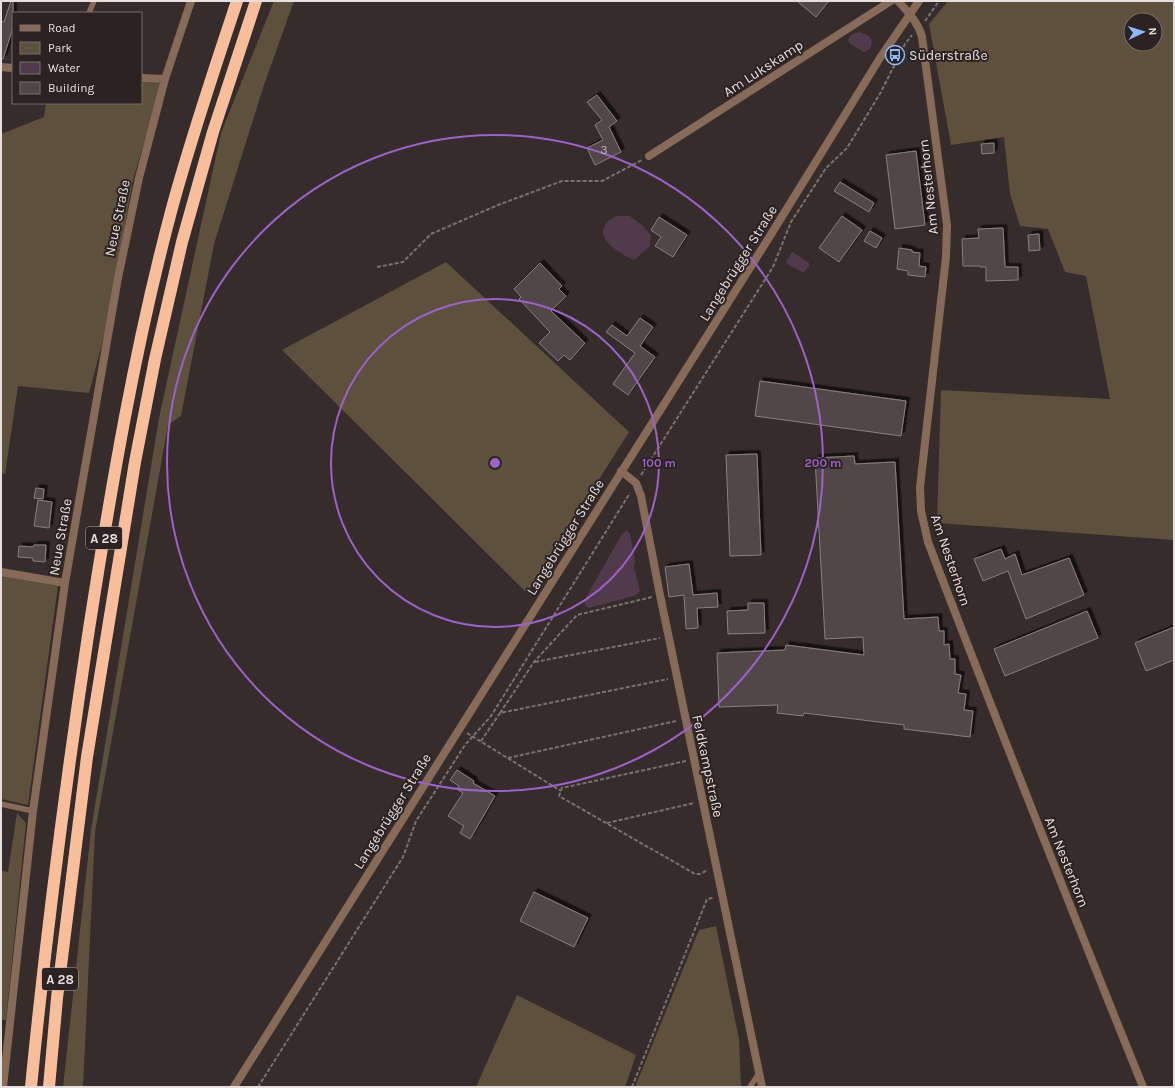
<svg xmlns="http://www.w3.org/2000/svg" width="1175" height="1088" font-family="Karla,sans-serif">
<defs>
<filter id="shadow"><feDropShadow dx="3.5" dy="-3.5" stdDeviation="0" flood-color="#0009"/></filter>
</defs>
<rect width="100%" height="100%" fill="#362c2b"/>
<path fill="#5d513e" fill-rule="evenodd" d="M274 1H294L264 85 214 244 181 416 168 425 95 832 83 1087H63L91 830 159 418 221 133Z
M948 1H1174V540L937 523 941 390 1110 399 1086 276 1065 272 1048 229 1020 226 1010 194 1004 137 951 145 929 24ZM1131 20H1155V44H1131Z
M141 82 162 83 133 180 105 333 89 393 18 386 5 474 1 473V134L44 117 46 103H141Z
M446 262 629 432 527 593 282 350Z
M1 576 58 586 28 805 1 799Z
M17 813 26 823 6 1020H1V870L8 872Z
M716 926 739 1039 741 1087H635L699 930Z
M517 995 636 1055 625 1087H476Z"/>
<path fill="#513a4c" d="M860 32 869 36 872 42 870 49 864 52 850 44 848 40C851 34 854 33 860 32Z
M616 216H630L643 226 651 235 650 246 634 260C615 252 586 232 616 216Z
M792 252 796 254 809 263V266L805 271 802 272 787 264 786 262Z
M627 530 630 534 635 560 634 567 640 591 637 595 589 608 585 606V599L622 534Z"/>
<path fill="#514649" stroke="#8a7e81" filter="url(#shadow)" d="M11 1H13V27L3 59H1V21L4 22Z
M797 1H829L816 17Z
M597 95 617 121 609 127 621 152 595 165 587 148 603 140 595 125 602 120 587 102Z
M994 143V153L982 154 981 144Z
M916 151 925 225 895 229 886 155Z
M840 182 874 203 869 212 834 191Z
M842 216 862 230 839 262 819 248Z
M659 217 687 235 673 257 655 246 661 237 651 230Z
M1003 228 1005 267H1018V280L986 281V267H980V266H963L962 239 979 238 978 229Z
M870 231 882 238 876 248 864 241Z
M1039 234 1040 250 1029 251 1028 235Z
M899 248 912 250V252L920 253 919 266 926 267 925 277 908 275V271L897 269Z
M540 263 562 286 559 289 566 296 551 311 585 343 570 360 564 355 558 361 539 343 550 332 519 299 521 297 514 289Z
M640 318 653 327 640 346 655 357 628 395 613 384 635 353 606 332 612 325 627 336Z
M760 381 906 401 901 436 755 416Z
M757 454 761 555 730 556 726 455Z
M854 456 855 464 895 462 904 619 938 617 939 631H944V645L949 644 950 659H955V674L961 675 958 693 966 694 964 710 973 711 970 737 904 729V725L804 713 803 716 777 713 778 705 719 707 717 653 785 650 786 645 864 655 863 637 825 639 815 458Z
M36 488 44 489 43 499 34 498Z
M38 500 52 502 49 528 34 526Z
M34 545H46L45 562 33 561V558L18 557 19 546 33 547Z
M1001 549 1005 559 1015 554 1022 575 1069 558 1084 595 1026 619 1008 571 983 581 974 559Z
M689 564 693 595 717 593 718 607 697 608 698 628 686 629 684 595 669 597 665 567Z
M748 603H764L765 633 728 634 727 611 748 610Z
M1087 611 1098 638 1005 676 994 649Z
M1174 627V660L1146 671 1135 643Z
M457 770 474 781 473 783 495 796 470 839 460 833 464 826 448 816 463 793 457 789 459 786 450 780Z
M534 892 588 918 574 947 520 921Z"/>
<g fill="none" stroke-linecap="round" stroke-linejoin="round">
<path stroke="#7a7271" stroke-width="2" stroke-dasharray="4 2" stroke-linecap="butt" d="M925 21 939 1
M377 267 403 262 431 234 498 205 562 181H602L642 160
M641 475 773 267 791 222 826 168 847 148 881 92 905 44 912 35
M535 662 660 638
M500 713 534 662 577 615 652 597
M467 733 561 791
M481 741 500 713 668 679
M508 758 676 721
M686 761 562 788 559 796 695 874H700L708 870
M607 823 694 803
M258 1087 403 857 416 821 465 745 491 716 630 493
M632 1087 707 899 713 898"/>
<path stroke="#876a58" stroke-width="5.5" d="M89 13 94 1
M1 804 33 811
M750 1087 759 1073"/>
<path stroke="#876a58" stroke-width="8" d="M898 1C908 12 918 22 922 37L947 225 946 257 920 487 921 511 928 542C998 725 1070 906 1143 1087
M1 67 13 68
M141 78 165 79
M649 156 891 1
M621 471 636 483 641 496 660 595 762 1087
M1 572 65 583
M3 1087 33 811 65 583 80 496 118 278 139 178 165 79 191 1"/>
<path stroke="#876a58" stroke-width="8" d="M234 1087 770 236 880 58 919 1"/>
<path stroke="#f8be9b" stroke-width="12" d="M31 1087C46 934 66 781 89 629 111 488 135 346 172 208 191 138 214 70 237 1
M49 1087 57 998 87 757 135 462 155 359 182 242 213 132 256 1"/>
</g>
<g fill="none" stroke="#9b62c8" stroke-width="2">
<circle cx="495" cy="463" r="164"/>
<circle cx="495" cy="463" r="328"/>
</g>
<defs>
<g id="bus-ring" transform="scale(1)"><circle r="9.5" fill="#2c2221" stroke="#8cb9fc" stroke-width="1.5"/><path d="M-5-6H5V4H4V6H2V4H-2V6H-4V4H-5ZM-3.5-4V0h7V-4ZM-3.5 1.2v1.5H-2V1.2ZM2 1.2v1.5H3.5V1.2Z" fill="#8cb9fc"/></g>
</defs>
<g fill-rule="evenodd">
<use href="#bus-ring" x="895" y="55"/>
</g>
<g text-anchor="middle" stroke-width="4" stroke-linejoin="round" paint-order="stroke">
<g font-size="12" fill="#c0b9b9">
<text x="604" y="154">3</text>
</g>
<g fill="#2c2221" stroke="#aea6a5" stroke-width="1">
<rect x="86" y="527" width="36" height="22" rx="3"/>
<rect x="42" y="968" width="36" height="22" rx="3"/>
</g>
<g font-size="13" font-weight="bold" fill="#e5dfde">
<text x="104" y="543">A 28</text>
<text x="60" y="984">A 28</text>
</g>
<g font-size="14" fill="#e5dfde" stroke="#2c2221" text-anchor="start">
<text x="909" y="60">Süderstraße</text>
</g>
<g font-size="14" fill="#e5dfde" stroke="#2c2221">
<text transform="translate(763 68) rotate(-33)" y="5">Am Lukskamp</text>
<text transform="translate(928 187) rotate(-96)" y="5">Am Nesterhorn</text>
<text transform="translate(117 218) rotate(-78)" y="5">Neue Straße</text>
<text transform="translate(738 263) rotate(-58)" y="5">Langebrügger Straße</text>
<text transform="translate(60 537) rotate(-80)" y="5">Neue Straße</text>
<text transform="translate(565 537) rotate(-58)" y="5">Langebrügger Straße</text>
<text transform="translate(951 560) rotate(71)" y="5">Am Nesterhorn</text>
<text transform="translate(708 766) rotate(78)" y="5">Feldkampstraße</text>
<text transform="translate(392 811) rotate(-58)" y="5">Langebrügger Straße</text>
<text transform="translate(1067 862) rotate(68)" y="5">Am Nesterhorn</text>
</g>
</g>
<circle cx="495" cy="463" r="6" fill="#9b62c8" stroke="#2c2221" stroke-width="2"/>
<g font-size="12" text-anchor="middle" font-weight="bold" fill="#9b62c8" stroke="#2c2221" stroke-width="4" stroke-linejoin="round" paint-order="stroke">
<text x="659" y="467">100 m</text>
<text x="823" y="467">200 m</text>
</g>
<rect width="1175" height="1088" fill="none" stroke="#e5dfde" stroke-width="4"/>
<rect x="12" y="12" width="130" height="92" fill="#2c2221" stroke="#766e6d"/>
<rect x="20" y="25" width="20" height="6" fill="#876a58" stroke="#766e6d"/>
<text x="48" y="32" font-size="12" fill="#e5dfde">Road</text>
<rect x="20" y="42" width="20" height="12" fill="#5d513e" stroke="#766e6d"/>
<text x="48" y="52" font-size="12" fill="#e5dfde">Park</text>
<rect x="20" y="62" width="20" height="12" fill="#513a4c" stroke="#766e6d"/>
<text x="48" y="72" font-size="12" fill="#e5dfde">Water</text>
<rect x="20" y="82" width="20" height="12" fill="#514649" stroke="#766e6d"/>
<text x="48" y="92" font-size="12" fill="#e5dfde">Building</text>
<g transform="translate(1143 32) rotate(86)"><circle r="19" fill="#2c2221" stroke="#766e6d"/>
<path d="M0-3L7 15L0 10L-7 15Z" fill="#8cb9fc"/>
<text y="-6" font-size="11" font-weight="bold" text-anchor="middle" fill="#e5dfde">N</text>
</g>
</svg>
